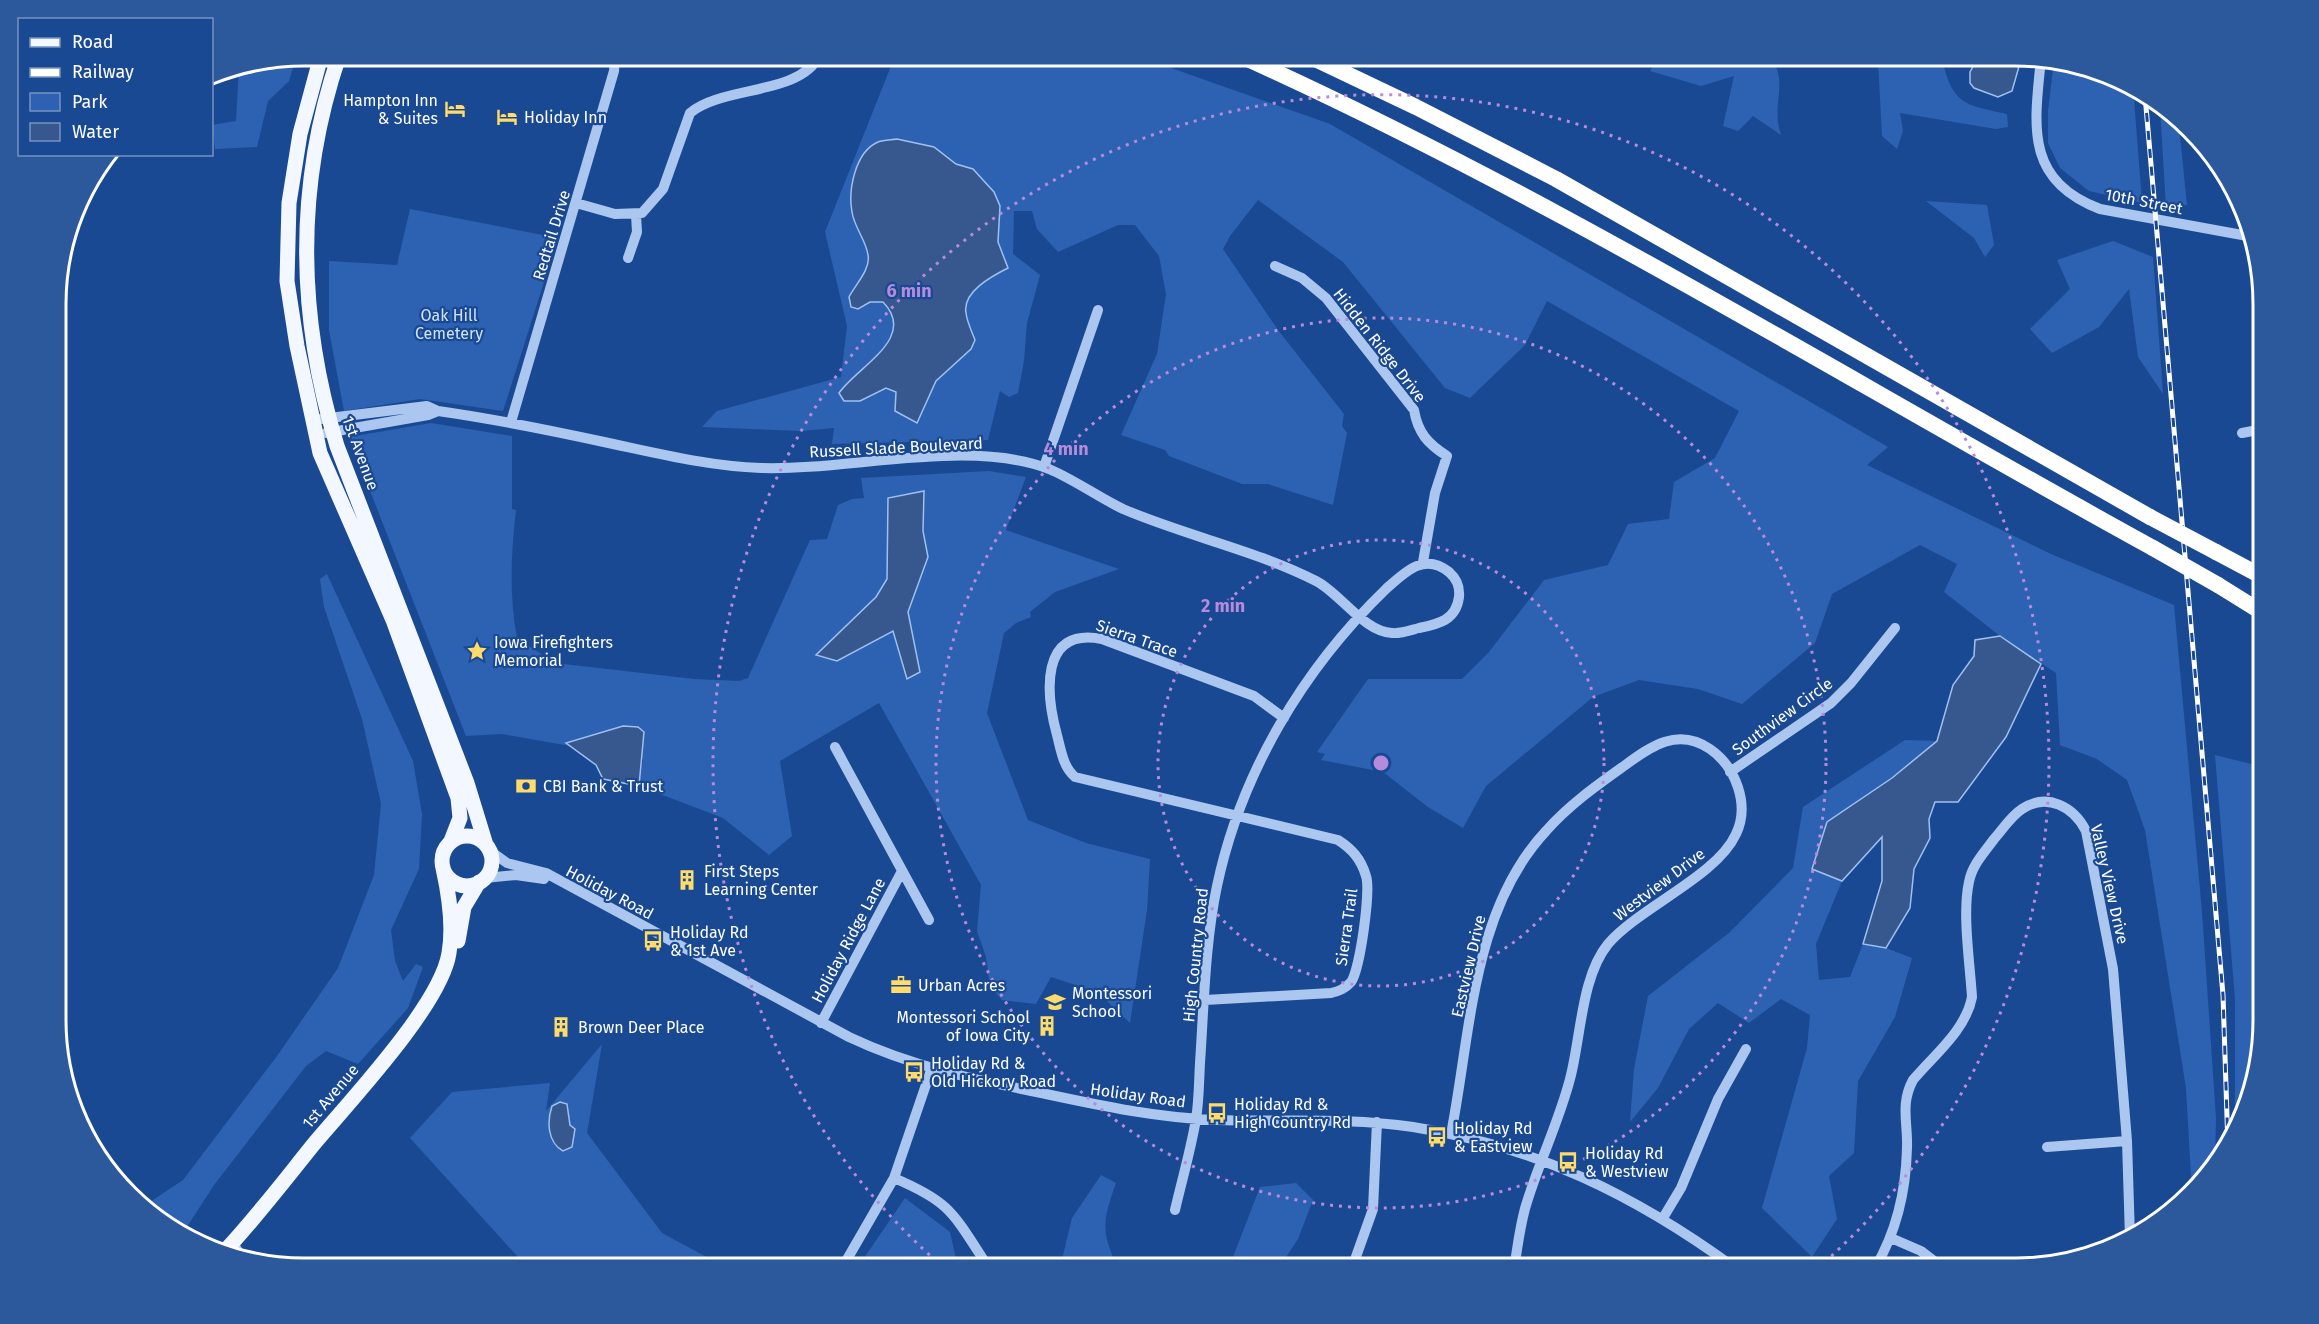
<svg xmlns="http://www.w3.org/2000/svg" width="2319" height="1324" font-family="'Fira Sans',sans-serif">
<rect width="100%" height="100%" fill="#1a4993"/>
<path fill="#2d62b2" d="M895 56H1137L1330 124 1888 447 1867 465 2051 554 2174 605 2202 912 2216 1118 2215 1164 2192 1194 2186 1088 2145 830 2127 780 2097 759 2060 745 2056 673 2000 636 1944 592 1957 564 1920 545 1832 594 1815 643 1742 704 1698 689 1639 680 1593 697 1486 786 1463 828 1428 807 1383 772 1321 760 1325 754 1317 752 1368 679H1462L1489 652 1544 580 1608 565 1628 524 1669 519 1674 482 1715 458 1739 411 1547 301 1525 345 1470 398 1445 388 1343 262 1258 200 1230 236 1223 249 1278 330 1344 414 1342 426 1347 433 1333 505 1268 484H1242L1169 456 1165 450 1121 435 1157 354 1166 294 1159 256 1135 225H1118L1058 252 1037 229 1032 211H1014L1013 254 1040 275 1027 323 1024 361 1018 393 1009 397 1000 391 988 440 832 444 834 428 802 431 702 427 717 411 841 377 847 326 825 232Z
M1659 56H1673L1696 67 1713 56H1770C1790 84 1770 104 1781 135L1753 116 1738 131 1723 126 1734 76 1701 86 1650 71Z
M1901 56H1941C1953 104 1961 104 2007 114L2008 127 1996 129 1900 113 1903 131 1897 149 1882 136 1878 60Z
M296 57 289 81 268 101 257 147 215 149 212 125 236 121 239 68Z
M2054 61 2079 64 2133 86 2142 203 2089 191 2060 168 2048 143V111Z
M2160 108 2179 127 2187 205 2166 207Z
M1926 201 1987 205 1994 245 1985 257 1974 238Z
M410 209 558 238 503 411 420 399 344 411 329 330V261L397 265Z
M2113 241 2153 257 2163 394 2138 357 2129 289 2099 327 2052 353 2030 329 2070 289 2057 260Z
M431 423 512 436V509L516 510C511 552 509 596 517 638L555 663 694 679 739 681 748 678 810 540 827 539 838 505 852 499 864 498 861 478 989 471 1026 477 1006 530 1119 569 1055 592 1030 612 1031 617 1016 623 1004 633 987 713 1028 820 1086 843 1150 859 1147 910 1130 1023 1097 992 1051 977 1036 1004 1002 1000 990 987 986 957 977 931 981 885 879 703 780 761 792 836 769 855 723 818 639 786 643 759 502 734 466 736 349 437Z
M327 574 413 761 422 814 419 869 391 930 395 961 403 981 416 964 423 967 408 1008 358 1064 326 1051 306 1066 214 1185 181 1236 147 1204 183 1180 277 1056 338 968 374 875 381 804 362 719 324 607 320 579Z
M1905 740 1937 741 1892 778 1812 869 1842 881 1816 944 1819 980 1850 977 1863 944 1886 948 1912 958 1895 1017 1858 1081 1854 1153 1829 1176 1837 1219 1812 1257 1762 1208 1807 1048 1810 1015 1781 999 1749 1023 1718 1003 1689 1029 1658 1088 1630 1122 1634 1069 1648 996 1730 932 1793 868 1803 807Z
M2215 755 2263 767V1036L2235 1129V999Z
M602 1044 587 1133 662 1233 727 1268H528L410 1138 452 1092 550 1083 546 1111Z
M1101 1175 1116 1183C1103 1220 1100 1231 1118 1268H1060L1072 1218Z
M1296 1183 1313 1200 1298 1239 1279 1268H1209L1233 1257 1260 1187Z
M905 1198 950 1232 958 1268H863L864 1258Z"/>
<path fill="#36588e" stroke="#9ec1f2" stroke-width="1.5" d="M1979 56H2022L2012 91 1998 97 1974 88 1970 83V72Z
M897 139 934 147 956 164 973 169 983 180 994 192 1000 206 998 242 1008 268C992 276 962 292 966 313 967 322 972 332 975 340L971 349 936 381 917 423 895 411 896 392 886 388 860 401H844L839 393C858 366 918 338 883 302H870L858 309 851 307 849 297C855 285 871 269 868 255 866 240 854 227 852 212 848 190 855 152 878 142 884 140 891 140 897 139Z
M924 491 923 531 928 557 908 612 920 672 907 679 893 631 837 661 816 655 876 597 887 579 888 498Z
M2000 636 2041 664 2006 737 1958 802H1935L1929 819 1930 838 1914 869 1910 908 1886 948 1863 944 1882 881V837L1842 881 1812 869 1827 822 1892 778 1937 741 1953 685 1974 656 1975 640Z
M623 726 638 727 644 732 639 786 603 779 596 765 566 743Z
M560 1102 567 1104 570 1125 575 1129 572 1147 563 1151C547 1142 547 1121 552 1106Z"/>
<g fill="none" stroke-linecap="round" stroke-linejoin="round">
<path stroke="#abc7f0" stroke-width="10" d="M2041 59C2034 127 2025 180 2100 209L2253 237
M576 203 615 214 642 213 663 189 690 113C721 86 800 95 819 56
M628 258 637 232 636 215
M1275 266 1302 278 1326 298 1414 410C1418 433 1428 444 1447 456L1435 493 1423 562
M313 420 427 406 438 411C494 419 549 430 604 442 656 453 707 466 761 468 847 471 970 438 1049 469 1075 480 1098 497 1123 509 1186 536 1255 550 1316 581 1340 593 1364 632 1392 633 1401 634 1411 630 1419 628 1439 624 1456 620 1459 597 1460 586 1457 579 1449 572 1424 552 1405 572 1386 589 1303 669 1241 773 1217 886 1205 943 1204 1004 1200 1063 1199 1081 1199 1101 1196 1119 1191 1149 1182 1180 1175 1210
M511 422 614 71 615 56
M326 433 428 415 438 411
M2242 433 2263 429
M1044 467 1098 310
M835 747 929 920
M1730 772 1831 703 1851 683 1895 628
M489 850 507 863 546 873 849 1037C912 1067 977 1080 1046 1094 1102 1106 1159 1118 1217 1120 1282 1122 1347 1117 1413 1127 1535 1146 1635 1195 1735 1268
M485 878 516 875 544 879
M1205 1000 1331 993C1339 991 1345 989 1351 982 1360 970 1371 890 1366 876 1361 859 1352 849 1338 840L1075 777C1063 767 1061 750 1057 735 1046 695 1039 626 1102 639L1254 696 1284 718
M821 1023 902 871
M1451 1134C1471 1032 1472 910 1546 831 1569 805 1596 786 1624 766 1651 746 1678 727 1710 749 1736 767 1750 805 1736 834 1717 876 1640 907 1608 944 1581 977 1581 1038 1570 1079 1559 1121 1540 1160 1527 1202 1520 1223 1518 1246 1514 1268
M2047 1147 2127 1141
M894 1178C948 1201 952 1211 983 1259
M1663 1218 1681 1188 1718 1099 1746 1049
M1891 1238 1921 1251 1943 1268
M233 1243 244 1261
M842 1268 894 1178 931 1070
M1352 1268 1373 1209 1377 1122
M1875 1268C1897 1231 1906 1190 1907 1148 1908 1123 1900 1104 1913 1080 1934 1055 1966 1030 1972 997 1970 964 1962 913 1969 882 1972 865 1984 853 1994 839 2003 829 2011 816 2022 809 2047 792 2074 807 2086 831L2113 969 2127 1141 2130 1238"/>
<path stroke="#f3f7ff" stroke-width="15" d="M321 56 300 134 289 203 287 281 297 346 320 453 393 620 458 798 460 818 451 841
M339 56C295 186 297 315 337 446L467 783 486 845
M442 861a25 25 0 1 1 50 0a25 25 0 1 1-50 0Z
M458 941 464 907 479 882
M223 1253C255 1219 284 1181 313 1145 349 1102 441 1005 449 953 454 925 449 895 443 868"/>
<path stroke="#fff" stroke-width="16" d="M1241 56C1556 198 1850 382 2153 548
M1309 56 1416 107 1556 179 2150 517
M2216 552 2263 577
M2218 585 2263 613"/>
<g stroke="#fff" stroke-width="5">
<path id="rail" d="M2145 95 2223 995 2228 1147"/>
</g>
<use href="#rail" stroke="#1a4993" stroke-width="3" stroke-dasharray="9" stroke-linecap="butt"/>
<path stroke="#fff" stroke-width="16" d="M2150 517 2216 552
M2153 548 2218 585"/>
</g>
<g fill="none" stroke="#b68bdc" stroke-width="3" stroke-dasharray="3 6">
<circle cx="1381" cy="763" r="223"/>
<circle cx="1381" cy="763" r="445"/>
<path d="M943 1267A668 668 0 1 1 1819 1267"/>
</g>
<defs>
<g id="hotel-bare" transform="scale(1.62)"><path d="M-6-4.5h1.5V1H6V5H4.5V3h-9V5H-6ZM-4 0a1.8 1.8 0 1 1 3.6 0ZM.5 0V-2.5h3Q6-2.5 6 0Z" fill="#ffdb69" stroke="#1a4993" stroke-width="2.5" paint-order="stroke"/></g>
<g id="sight-bare" transform="scale(1.62)"><path d="M0-6L1.8-2.2L6-1.7L2.9 1.2L3.7 5.4L0 3.3L-3.7 5.4L-2.9 1.2L-6-1.7L-1.8-2.2Z" fill="#ffdb69" stroke="#1a4993" stroke-width="2.5" paint-order="stroke"/></g>
<g id="bank-bare" transform="scale(1.62)"><path d="M-6-4H6V4H-6ZM0-2.3a2.3 2.3 0 1 0 0 4.6a2.3 2.3 0 1 0 0-4.6Z" fill="#ffdb69" stroke="#1a4993" stroke-width="2.5" paint-order="stroke"/></g>
<g id="building-bare" transform="scale(1.62)"><path d="M-4-6H4V6H1V3H-1V6H-4ZM-2.5-4.3h1.7v1.8h-1.7ZM.8-4.3h1.7v1.8H.8ZM-2.5-1h1.7V.8h-1.7ZM.8-1h1.7V.8H.8Z" fill="#ffdb69" stroke="#1a4993" stroke-width="2.5" paint-order="stroke"/></g>
<g id="bus-bare" transform="scale(1.62)"><path d="M-5-6H5V4H4V6H2V4H-2V6H-4V4H-5ZM-3.5-4V0h7V-4ZM-3.5 1.2v1.5H-2V1.2ZM2 1.2v1.5H3.5V1.2Z" fill="#ffdb69" stroke="#1a4993" stroke-width="2.5" paint-order="stroke"/></g>
<g id="office-bare" transform="scale(1.62)"><path d="M-6-3h4V-5.5h4V-3h4V5H-6ZM-1-4.5V-3h2v-1.5ZM-6 0V1H6V0Z" fill="#ffdb69" stroke="#1a4993" stroke-width="2.5" paint-order="stroke"/></g>
<g id="school-bare" transform="scale(1.62)"><path d="M0-5L7-2L0 1L-7-2ZM-4 1L0 2.5L4 1V4Q0 6-4 4Z" fill="#ffdb69" stroke="#1a4993" stroke-width="2.5" paint-order="stroke"/></g>
</defs>
<g fill-rule="evenodd">
<use href="#hotel-bare" x="455" y="109"/>
<use href="#hotel-bare" x="507" y="117"/>
<use href="#sight-bare" x="477" y="651"/>
<use href="#bank-bare" x="526" y="786"/>
<use href="#building-bare" x="687" y="880"/>
<use href="#bus-bare" x="653" y="941"/>
<use href="#office-bare" x="901" y="985"/>
<use href="#school-bare" x="1055" y="1002"/>
<use href="#building-bare" x="1047" y="1026"/>
<use href="#building-bare" x="561" y="1027"/>
<use href="#bus-bare" x="914" y="1072"/>
<use href="#bus-bare" x="1217" y="1113"/>
<use href="#bus-bare" x="1437" y="1137"/>
<use href="#bus-bare" x="1568" y="1162"/>
</g>
<g text-anchor="middle" stroke-width="4.5" stroke-linejoin="round" paint-order="stroke">
<g font-size="16" fill="#fff" stroke="#1a4993" text-anchor="start">
<text x="438" y="106" text-anchor="end">Hampton Inn<tspan x="438" dy="18">&amp; Suites</tspan></text>
<text x="524" y="123">Holiday Inn</text>
<text x="494" y="648">Iowa Firefighters<tspan x="494" dy="18">Memorial</tspan></text>
<text x="543" y="792">CBI Bank &amp; Trust</text>
<text x="704" y="877">First Steps<tspan x="704" dy="18">Learning Center</tspan></text>
<text x="670" y="938">Holiday Rd<tspan x="670" dy="18">&amp; 1st Ave</tspan></text>
<text x="918" y="991">Urban Acres</text>
<text x="1072" y="999">Montessori<tspan x="1072" dy="18">School</tspan></text>
<text x="1030" y="1023" text-anchor="end">Montessori School<tspan x="1030" dy="18">of Iowa City</tspan></text>
<text x="578" y="1033">Brown Deer Place</text>
<text x="931" y="1069">Holiday Rd &amp;<tspan x="931" dy="18">Old Hickory Road</tspan></text>
<text x="1234" y="1110">Holiday Rd &amp;<tspan x="1234" dy="18">High Country Rd</tspan></text>
<text x="1454" y="1134">Holiday Rd<tspan x="1454" dy="18">&amp; Eastview</tspan></text>
<text x="1585" y="1159">Holiday Rd<tspan x="1585" dy="18">&amp; Westview</tspan></text>
</g>
<g font-size="16" fill="#fff" stroke="#1a4993">
<text transform="translate(2144 201) rotate(11)" y="6">10th Street</text>
<text transform="translate(551 235) rotate(-73)" y="6">Redtail Drive</text>
<text transform="translate(1380 345) rotate(52)" y="6">Hidden Ridge Drive</text>
<text transform="translate(896 447) rotate(-3)" y="6">Russell Slade Boulevard</text>
<text transform="translate(361 453) rotate(70)" y="6">1st Avenue</text>
<text transform="translate(1137 638) rotate(19)" y="6">Sierra Trace</text>
<text transform="translate(1782 716) rotate(-36)" y="6">Southview Circle</text>
<text transform="translate(1659 884) rotate(-37)" y="6">Westview Drive</text>
<text transform="translate(2110 884) rotate(77)" y="6">Valley View Drive</text>
<text transform="translate(610 892) rotate(28)" y="6">Holiday Road</text>
<text transform="translate(1346 927) rotate(-82)" y="6">Sierra Trail</text>
<text transform="translate(848 940) rotate(-62)" y="6">Holiday Ridge Lane</text>
<text transform="translate(1195 955) rotate(-84)" y="6">High Country Road</text>
<text transform="translate(1468 966) rotate(-77)" y="6">Eastview Drive</text>
<text transform="translate(1138 1095) rotate(8)" y="6">Holiday Road</text>
<text transform="translate(330 1096) rotate(-50)" y="6">1st Avenue</text>
</g>
<g font-size="16" fill="#d1e2fb" stroke="#1a4993">
<text x="449" y="321">Oak Hill<tspan x="449" dy="18">Cemetery</tspan></text>
</g>
</g>
<path d="M0 0H2319V1324H0ZM304 66H2015A238 238 0 0 1 2253 304V1020A238 238 0 0 1 2015 1258H304A238 238 0 0 1 66 1020V304A238 238 0 0 1 304 66Z" fill="#2c589c" fill-rule="evenodd"/>
<path fill="none" stroke="#fff" stroke-width="3" d="M304 66H2015A238 238 0 0 1 2253 304V1020A238 238 0 0 1 2015 1258H304A238 238 0 0 1 66 1020V304A238 238 0 0 1 304 66Z"/>
<circle cx="1381" cy="763" r="9" fill="#b68bdc" stroke="#1a4993" stroke-width="3"/>
<g font-size="18" text-anchor="middle" font-weight="bold" fill="#b68bdc" stroke="#1a4993" stroke-width="4.5" stroke-linejoin="round" paint-order="stroke">
<text x="909" y="297">6 min</text>
<text x="1066" y="455">4 min</text>
<text x="1223" y="612">2 min</text>
</g>
<rect x="18" y="18" width="195" height="138" fill="#1a4993" stroke="#7692be" stroke-width="1.5"/>
<rect x="30" y="38" width="30" height="9" fill="#f3f7ff" stroke="#7692be" stroke-width="1.5"/>
<text x="72" y="48" font-size="18" fill="#ffffff">Road</text>
<rect x="30" y="68" width="30" height="9" fill="#ffffff" stroke="#7692be" stroke-width="1.5"/>
<text x="72" y="78" font-size="18" fill="#ffffff">Railway</text>
<rect x="30" y="93" width="30" height="18" fill="#2d62b2" stroke="#7692be" stroke-width="1.5"/>
<text x="72" y="108" font-size="18" fill="#ffffff">Park</text>
<rect x="30" y="123" width="30" height="18" fill="#36588e" stroke="#7692be" stroke-width="1.5"/>
<text x="72" y="138" font-size="18" fill="#ffffff">Water</text>
</svg>
